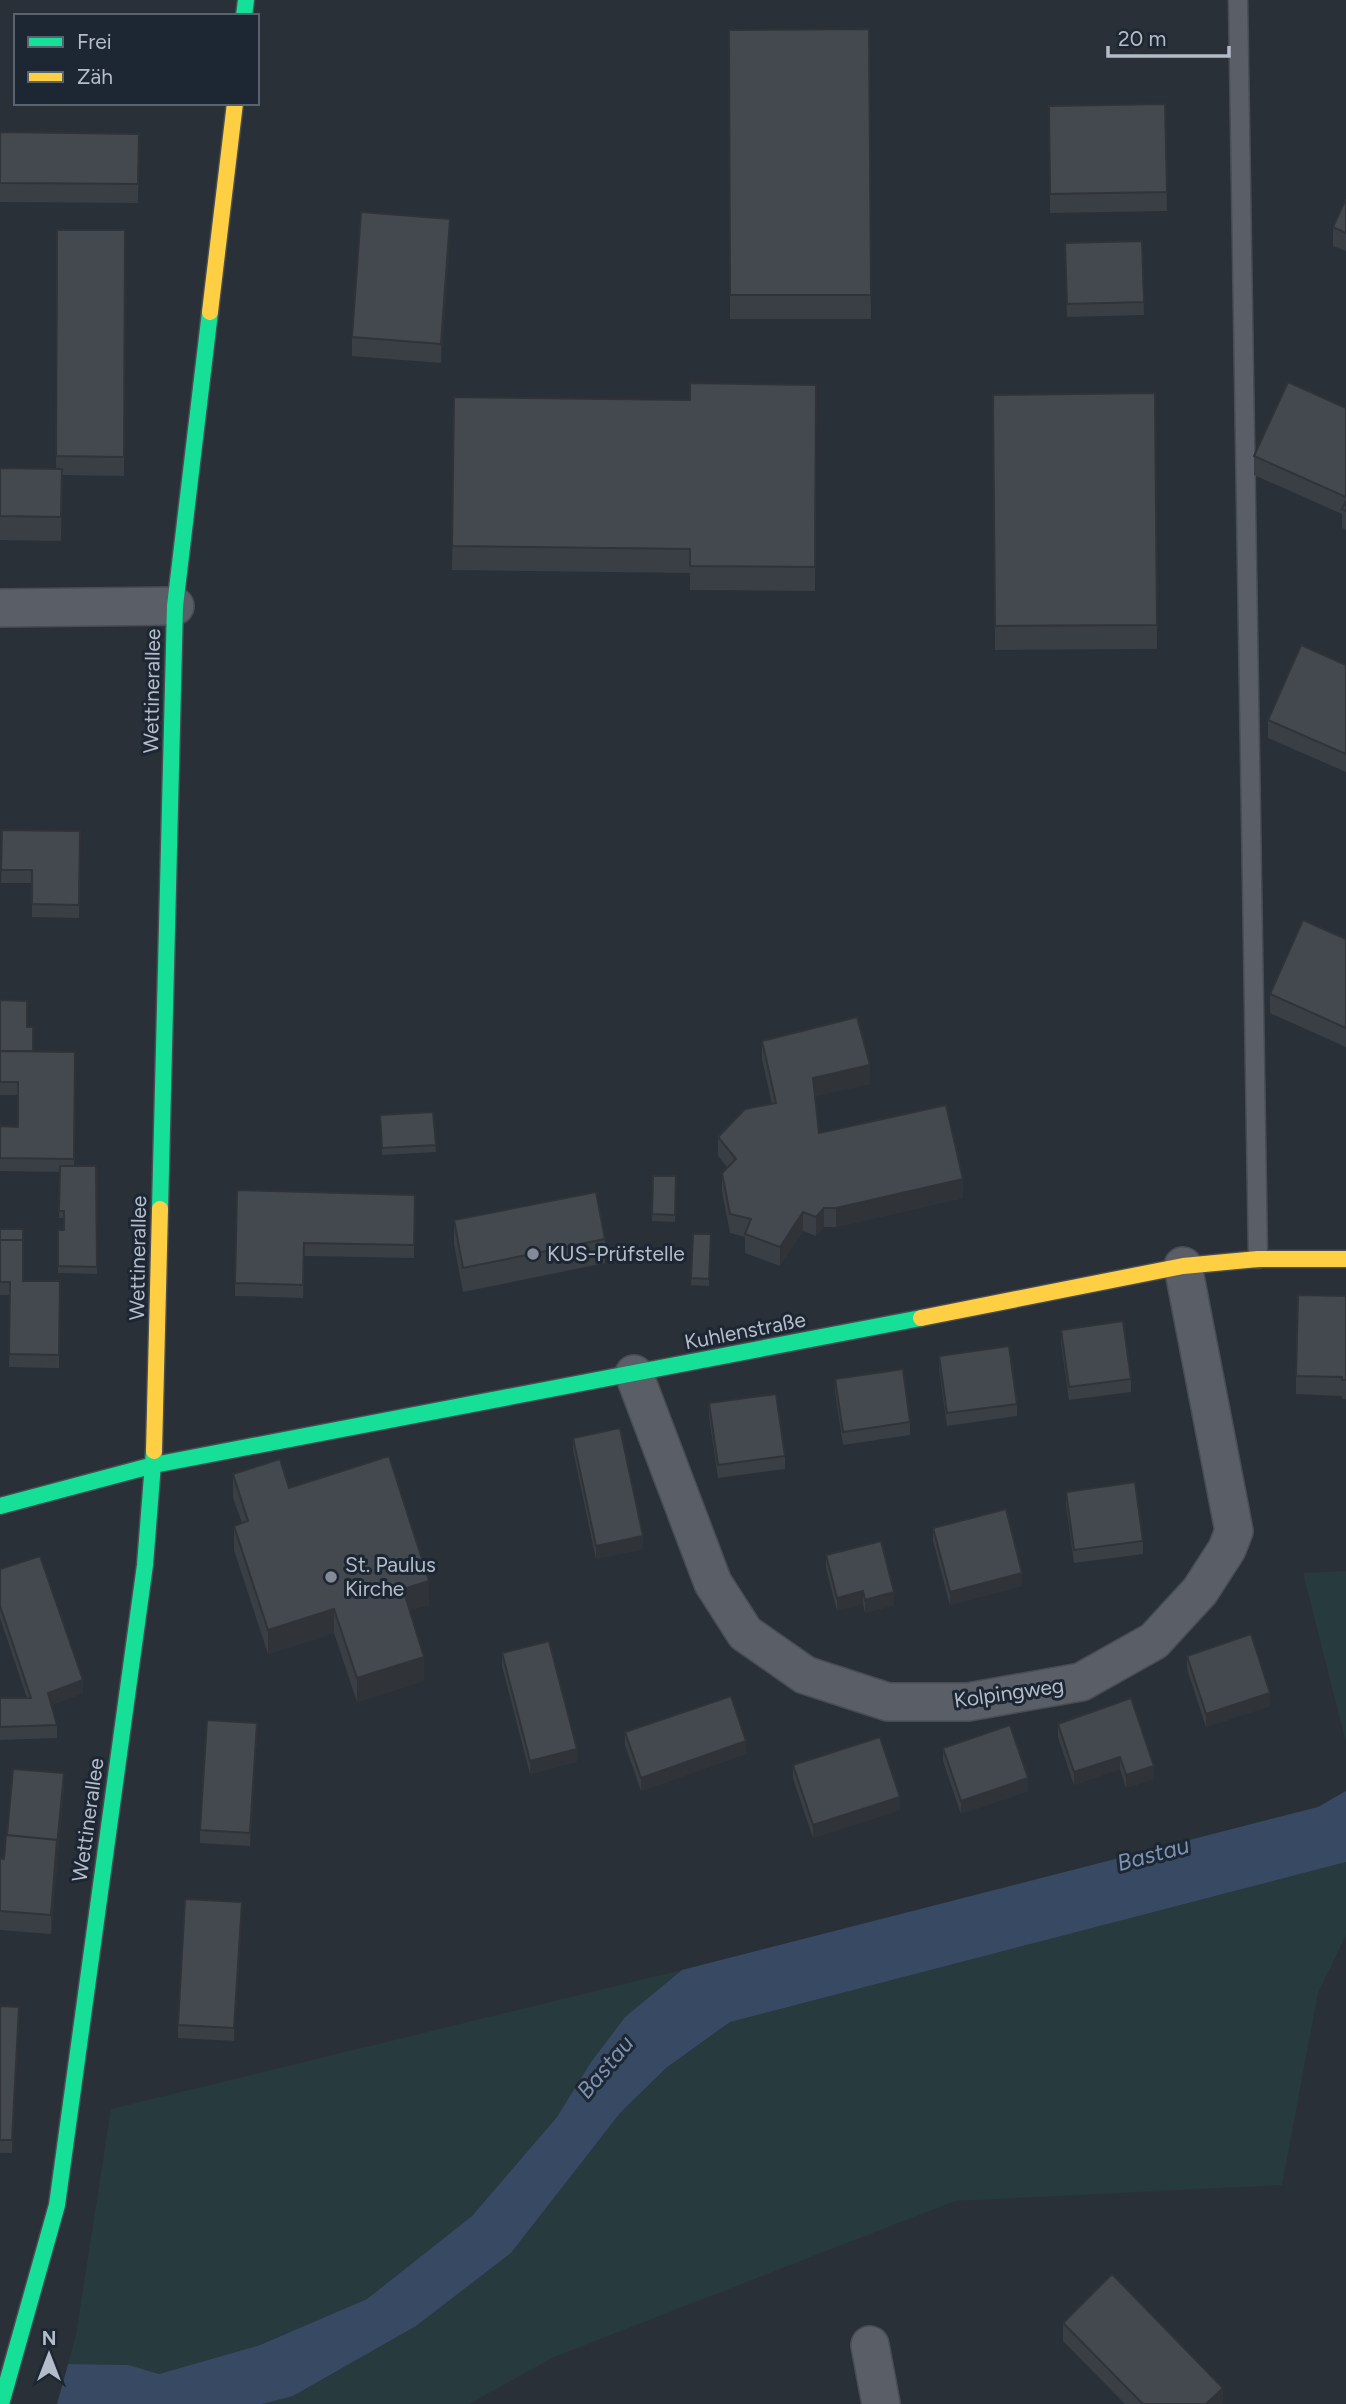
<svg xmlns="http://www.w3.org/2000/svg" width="1346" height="2404" font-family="Figtree,sans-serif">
<rect width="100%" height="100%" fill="#2a3038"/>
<path fill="#273a3e" d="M1346 1571V1742L1303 1573Z
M1346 1862V1935L1318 1993 1282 2185 955 2201 554 2357 469 2404H262L293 2396 416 2326 511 2253 620 2113 666 2068 730 2022Z
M682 1970 625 2017 591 2062 557 2117 472 2216 367 2299 260 2345 159 2374 129 2365 68 2364 76 2335 111 2109Z"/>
<path fill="#384963" d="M1346 1791V1862L730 2022 666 2068 620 2113 511 2253 416 2326 293 2396 262 2404H12L68 2364 129 2365 159 2374 260 2345 367 2299 472 2216 557 2117 591 2062 625 2017 682 1970 1318 1807Z"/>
<path fill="#2a3038" d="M0 2348 69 2361 57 2404H0Z"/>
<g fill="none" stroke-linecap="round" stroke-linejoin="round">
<g stroke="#484c53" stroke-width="21">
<path id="lane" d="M1238 0 1258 1259"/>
</g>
<g stroke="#484c53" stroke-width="40">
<path id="street" d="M0 608 175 606
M634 1374 713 1583 745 1633 805 1675 888 1702H968L1081 1682 1154 1641 1200 1591 1227 1549 1234 1531 1183 1266
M870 2345 881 2404"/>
</g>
<g stroke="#484c53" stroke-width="19">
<path id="fast" d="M244 16 246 0
M160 1209 175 606 210 312
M0 1506 154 1465 921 1318
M1 2404 57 2205 145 1565 154 1451"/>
</g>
<g stroke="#484c53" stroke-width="19">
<path id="slow" d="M210 312 235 103
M921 1318 1183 1266 1258 1259H1346
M154 1451 160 1209"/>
</g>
<use href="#lane" stroke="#5a5e66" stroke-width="18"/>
<use href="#street" stroke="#5a5e66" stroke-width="37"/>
<use href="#fast" stroke="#16e098" stroke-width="16"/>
<use href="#slow" stroke="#ffcf43" stroke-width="16"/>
</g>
<path fill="#3a3f45" d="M869 29 871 319H730L729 30Z
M1165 104 1167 211 1050 213 1049 106Z
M0 132 139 134 138 203 0 202Z
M1346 199V251L1333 246V227Z
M57 230H125L124 476 62 475 61 541 0 540V468L56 469Z
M450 238 441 363 352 356V337Z
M1142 241 1144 315 1067 317 1065 243Z
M816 385 815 591 690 590V573L452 570 454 397 690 400Z
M1155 393 1157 649 995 650 993 395Z
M1346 408V530L1342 528V514L1254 475V456Z
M1346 665V772L1268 738V720Z
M2 830 80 831 79 918 32 917V883H1Z
M1346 939V1047L1270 1013V994Z
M0 1000 27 1027 33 1051 75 1052 74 1166H96L97 1274 58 1273V1230H64V1218H59L60 1172 0 1171V1126L18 1127V1095H0Z
M762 1041 870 1084 815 1096 819 1133 963 1198 836 1227H824L816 1236 803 1231 780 1266 745 1253V1237L730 1233 722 1192V1173L728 1168 718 1156V1137L772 1104 762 1059Z
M433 1112 436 1152 382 1155 380 1115Z
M653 1176H676L675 1222 652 1221Z
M237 1190 415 1195 414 1258 304 1256 303 1298 235 1296Z
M454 1220 605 1239V1263L463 1292 454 1244Z
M0 1229 23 1281H60L59 1368 9 1367 10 1295H0Z
M693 1234H711L709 1286 691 1285Z
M1346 1296V1399H1342V1396L1296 1394V1376Z
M1061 1330 1131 1379V1392L1069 1400 1061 1343Z
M939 1356 1017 1404V1416L947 1426 939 1369Z
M835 1379 910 1422V1435L843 1445 835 1392Z
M709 1403 785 1456V1469L718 1478 709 1416Z
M573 1438 643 1549 596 1559 573 1450Z
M233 1474 289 1488 429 1605 410 1610 424 1681 357 1702 334 1633 268 1654 234 1550V1526L242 1523 233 1498Z
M1066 1492 1143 1541V1554L1074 1563 1066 1505Z
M933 1528 1022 1586 950 1605 933 1541Z
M826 1555 894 1605 865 1613 863 1604 837 1611 826 1568Z
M0 1569 83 1693 51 1705 57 1725V1738L0 1740V1698H27L0 1618Z
M502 1653 577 1762 530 1774 502 1666Z
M1187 1656 1270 1706 1206 1727 1187 1669Z
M1131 1698 1154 1779 1126 1788 1120 1769 1074 1785 1058 1737V1724Z
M625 1732 746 1754 641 1791 625 1745Z
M257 1736 250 1846 200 1843V1830Z
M943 1748 1028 1791 961 1814 943 1761Z
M793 1765 900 1810 813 1838 793 1778Z
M64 1786 51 1934 0 1930V1858L4 1859Z
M242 1915 234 2041 178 2038V2025Z
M0 2006 19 2020 12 2153H0Z
M1063 2323 1223 2404H1125L1063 2341Z"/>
<path fill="#303338" d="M450 219V238L441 363V344Z
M870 1065V1084L813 1097V1078Z
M963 1179V1198L836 1227V1208Z
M824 1208V1227L816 1236V1217Z
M803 1212V1231L780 1266V1247Z
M643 1536V1549L596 1559V1546Z
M1022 1573V1586L950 1605V1592Z
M429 1581V1605L403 1613V1589Z
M863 1591V1604L837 1611V1598Z
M894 1592V1605L865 1613V1600Z
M334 1609V1633L268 1654V1630Z
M424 1657V1681L357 1702V1678Z
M83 1680V1693L48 1706V1693Z
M1270 1693V1706L1206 1727V1714Z
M257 1723V1736L250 1846V1833Z
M746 1741V1754L641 1791V1778Z
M577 1749V1762L530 1774V1761Z
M1120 1757V1769L1074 1785V1772Z
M1154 1766V1779L1126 1788V1775Z
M64 1773V1786L51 1934V1915Z
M1028 1778V1791L961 1814V1801Z
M900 1797V1810L813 1838V1825Z
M242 1902V1915L234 2041V2028Z
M19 2007V2020L12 2153V2140Z
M1223 2388V2404H1206Z"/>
<path fill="#444950" stroke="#303338" stroke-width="2" d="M869 29 871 295H730L729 30Z
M1165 104 1167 192 1050 194 1049 106Z
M0 132 139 134 138 184 0 183Z
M1346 199V233L1333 227Z
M361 212 450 219 441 344 352 337Z
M57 230H125L124 457 56 456Z
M1142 241 1144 302 1067 304 1065 243Z
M1288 382 1346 408V497L1254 456Z
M690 383 816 385 815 567 690 566V549L452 546 454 397 690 400Z
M1155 393 1157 625 995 626 993 395Z
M0 468 62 469 61 517 0 516Z
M1346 501V511L1342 509Z
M1301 645 1346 665V754L1268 720Z
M2 830 80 831 79 905 32 904V870H1Z
M1303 920 1346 939V1028L1270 994Z
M0 1000 27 1001V1027H33V1051H0Z
M857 1017 870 1065 813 1078 819 1133 946 1105 963 1179 836 1208H824L816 1217 803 1212 780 1247 745 1234 751 1219 730 1214 722 1173 736 1159 718 1137 745 1109 776 1103 762 1041Z
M0 1051 75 1052 74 1159 0 1158V1126L18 1127V1082H0Z
M433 1112 436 1145 382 1148 380 1115Z
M60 1166H96L97 1267 58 1266V1230H64V1211H59Z
M653 1176H676L675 1215 652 1214Z
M237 1190 415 1195 414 1245 304 1243 303 1285 235 1283Z
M596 1192 605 1239 463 1268 454 1220Z
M0 1229H23V1246V1240H0Z
M693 1234H711L709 1279 691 1278Z
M0 1240H23V1281H60L59 1355 9 1354 10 1282H0Z
M1298 1295 1346 1296V1380H1342V1377L1296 1376Z
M1123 1321 1131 1379 1069 1387 1061 1330Z
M1009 1346 1017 1404 947 1413 939 1356Z
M903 1369 910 1422 843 1432 835 1379Z
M776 1394 785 1456 718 1465 709 1403Z
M620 1428 643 1536 596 1546 573 1438Z
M389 1456 429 1581 403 1589 424 1657 357 1678 334 1609 268 1630 234 1526 248 1521 233 1474 280 1459 289 1488Z
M1135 1482 1143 1541 1074 1550 1066 1492Z
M1006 1509 1022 1573 950 1592 933 1528Z
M881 1541 894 1592 865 1600 863 1591 837 1598 826 1555Z
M40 1556 83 1680 48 1693 57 1725 0 1727V1698H31L0 1606V1569Z
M1251 1634 1270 1693 1206 1714 1187 1656Z
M549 1641 577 1749 530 1761 502 1653Z
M731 1696 746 1741 641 1778 625 1732Z
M1131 1698 1154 1766 1126 1775 1120 1757 1074 1772 1058 1724Z
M207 1720 257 1723 250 1833 200 1830Z
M1010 1725 1028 1778 961 1801 943 1748Z
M880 1737 900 1797 813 1825 793 1765Z
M13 1769 64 1773 57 1846V1840L7 1835Z
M6 1835 57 1840 51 1915 0 1911V1858L4 1859Z
M185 1899 242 1902 234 2028 178 2025Z
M0 2006 19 2007 12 2140H0Z
M1112 2274 1223 2388 1206 2404H1143L1063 2323Z"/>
<g fill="#848b96" stroke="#1d2633" stroke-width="2.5">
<circle cx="533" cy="1254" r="7"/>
<circle cx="331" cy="1577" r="7"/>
</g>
<g text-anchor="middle" stroke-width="6" stroke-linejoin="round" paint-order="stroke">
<g font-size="21" fill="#b4bcc9" stroke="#1d2633">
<text transform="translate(152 691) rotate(-89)" y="7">Wettinerallee</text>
<text transform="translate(138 1258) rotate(-89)" y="7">Wettinerallee</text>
<text transform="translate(745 1331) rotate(-11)" y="7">Kuhlenstraße</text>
<text transform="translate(1009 1693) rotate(-8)" y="7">Kolpingweg</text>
<text transform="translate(88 1820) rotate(-82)" y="7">Wettinerallee</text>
</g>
<g font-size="21" fill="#b4bcc9" stroke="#1d2633" text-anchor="start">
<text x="547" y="1261">KUS-Prüfstelle</text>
<text x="345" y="1572">St. Paulus<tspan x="345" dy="24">Kirche</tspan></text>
</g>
<g font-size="23" font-style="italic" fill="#7c92b1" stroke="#1d2633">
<text transform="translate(1153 1854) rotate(-15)" y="8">Bastau</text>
<text transform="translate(605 2067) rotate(-50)" y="8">Bastau</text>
</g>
</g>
<rect x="14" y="14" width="245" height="91" fill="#1d2633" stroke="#59626f" stroke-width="2"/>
<rect x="28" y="37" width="35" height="10" fill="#16e098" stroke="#59626f" stroke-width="2"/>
<text x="77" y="49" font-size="21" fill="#b4bcc9">Frei</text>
<rect x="28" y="72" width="35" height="10" fill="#ffcf43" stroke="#59626f" stroke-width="2"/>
<text x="77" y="84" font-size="21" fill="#b4bcc9">Zäh</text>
<g transform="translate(49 2355)" stroke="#1d2633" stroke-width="5" paint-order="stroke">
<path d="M0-5L12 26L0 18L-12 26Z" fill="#b4bcc9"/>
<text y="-10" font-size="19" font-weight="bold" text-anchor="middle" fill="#b4bcc9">N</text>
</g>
<path d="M1108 46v10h121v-10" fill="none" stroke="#b4bcc9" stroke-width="3.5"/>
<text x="1118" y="46" font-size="21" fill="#b4bcc9" stroke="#1d2633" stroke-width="5" paint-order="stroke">20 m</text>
</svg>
